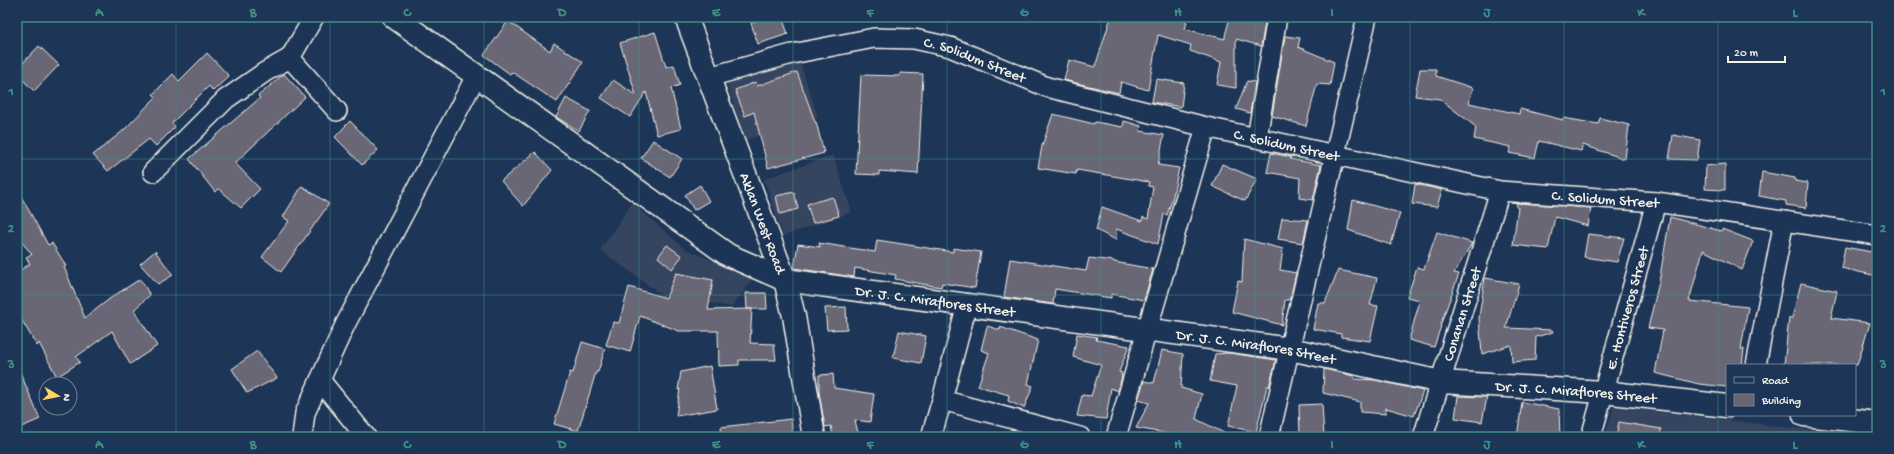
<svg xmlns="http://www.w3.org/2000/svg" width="1894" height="454" font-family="'Gochi Hand',sans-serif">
<rect width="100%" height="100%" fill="#1d3557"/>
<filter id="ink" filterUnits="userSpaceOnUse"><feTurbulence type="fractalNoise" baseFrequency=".025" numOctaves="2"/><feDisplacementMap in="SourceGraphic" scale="8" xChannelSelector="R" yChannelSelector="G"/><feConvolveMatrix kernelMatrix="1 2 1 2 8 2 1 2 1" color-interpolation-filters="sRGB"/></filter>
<g filter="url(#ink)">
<path fill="#344460" d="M799 60 818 117 745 140 727 84Z
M833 155 852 212 783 236 764 179Z
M632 203 684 248 753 279 732 307 662 295 600 250Z
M1614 406 1867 437H1605Z"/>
<path fill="#696674" stroke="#f4f1e8" d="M768 17H782L788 34 758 44 751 23Z
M1111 17H1176L1187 22 1185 29 1225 39V36L1230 17H1266L1261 46 1236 39V88L1217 85 1221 62 1190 51 1191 45 1158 35 1148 90 1121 82 1119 93 1064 80 1069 60 1095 67Z
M508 21 550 51 554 43 583 62 557 102 512 72 510 74 484 55Z
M655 32 666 67 674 65 680 85 671 88 681 129 657 135 646 92 630 117 601 98 613 80 636 95 620 43Z
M1285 36 1300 38 1298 47 1334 62 1330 85 1317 84 1306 126 1272 116Z
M39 46 59 65 34 91 17 74V69Z
M207 53 229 76 213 91 209 86 172 123 175 127 156 146 149 139 108 171 93 155 124 130 156 97 153 94 173 74 179 81Z
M1420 69H1436V76L1473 88 1469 103 1519 114 1520 109 1563 120V118L1598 124 1600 118 1629 125 1625 159 1583 145 1581 151 1539 141 1535 158 1509 153 1511 147 1474 139 1476 127 1440 99 1415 96Z
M797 72 815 122H816L824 153 768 168 754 112 745 116 735 90 756 82 757 86Z
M900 73 923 74 918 174 879 171V175L856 174 861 75 900 76Z
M284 74 305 97 235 163 260 189 241 208 219 189 215 192 189 159 260 98 258 96Z
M1156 79 1184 83 1181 107 1152 102Z
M1247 81 1255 82 1250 113 1236 109Z
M566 98 590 111 579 131 556 117Z
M1053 114 1094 124 1095 122 1123 127 1124 121 1141 126 1140 131 1164 135 1158 165 1179 168 1172 200 1167 215 1164 214 1158 244 1116 229V240L1096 230 1102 207 1142 221 1143 217 1148 219 1153 187 1148 186 1149 182 1077 170 1076 174 1038 168 1042 146Z
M350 121 378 150 362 165 335 137Z
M1673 135 1700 140 1697 160 1669 159Z
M653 140 682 159 670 177 641 158Z
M535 152 552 170 523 206 501 181Z
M1271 153 1291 157 1290 159 1321 165 1313 200 1299 198 1300 178 1267 172Z
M1222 164 1257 179 1245 201 1212 186Z
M1725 164V190L1705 189 1706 166Z
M1762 172 1795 178V181L1808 183 1806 208 1786 205V201L1759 196Z
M1415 184 1442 190 1437 207 1412 204Z
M700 185 709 201 694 210 685 195Z
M302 186 329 204 281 272 262 257 289 221 283 217Z
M17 189 48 245 52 243 66 266 64 267 85 318 112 297 140 279 150 295 134 310 157 346 130 364 112 331 76 357 80 362 57 377 39 343 37 346 17 312V272L30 264 26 257 32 254 17 237Z
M794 192 798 209 780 214 776 196Z
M833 197 839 216 813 223 807 204Z
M1353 200 1400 213 1391 245 1348 230Z
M1517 203 1591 208 1588 226 1555 217 1548 249 1513 245 1518 207H1516Z
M1670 217 1721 231 1722 229 1753 241 1742 270 1703 250 1689 301 1748 307 1741 349H1744L1742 365H1727V387L1699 384 1655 373 1663 330 1648 328 1659 282Z
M1282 218 1308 220 1303 243 1278 239Z
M1437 232 1472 243 1454 273 1459 274 1440 326H1441L1434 347 1409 340 1420 300 1407 297 1417 267 1424 269Z
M1588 234 1624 238 1617 262 1584 257Z
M1244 239 1283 249 1280 270 1296 273 1291 295 1289 300H1285L1282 325 1232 312 1238 281 1242 282Z
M877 240 953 252V248L981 252 975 288 942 283 941 287 922 284 895 279 896 275 855 268 854 277 794 268 798 244 820 247 819 243 875 252Z
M667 245 682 256 672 269 658 257Z
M1845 247 1877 253V276L1841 268Z
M155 251 173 275 158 284 140 264Z
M1089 258 1114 261V262L1153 269 1144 300 1111 294V298L1055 289 1053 304 1004 297 1010 259 1086 271Z
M1338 270 1377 278 1370 305 1378 306 1370 341 1341 337V334L1313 329 1318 303H1325Z
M676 273 713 280 708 310 752 309 750 343 774 344 776 360H739V365L719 366 718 331H679L640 316 630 352 606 345 613 322 619 323 629 287 666 298Z
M1485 278 1519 284 1506 328 1552 330 1553 332 1536 337 1535 360 1512 362 1511 345 1482 354 1479 317Z
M1801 283 1837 291 1831 318 1870 323 1857 365H1784L1789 318H1792Z
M746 293H766L767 309H747Z
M846 307 847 329 827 330 825 308Z
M987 326 1000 330V327L1038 340 1028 384 1033 386 1024 408 1008 401 1009 395 978 386 989 353 981 350Z
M899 331 926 336 921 363 893 358Z
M1077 334 1097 337 1096 340 1129 346 1119 372 1122 373 1121 375 1122 376 1118 391 1111 388 1106 419 1077 416 1082 395 1091 396 1101 365 1073 357Z
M582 342 605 349 598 372H596L578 431 554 424 570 372 573 373Z
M1162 350 1183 354 1181 388 1202 394 1196 419 1232 437H1186L1136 428 1149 403 1138 400 1144 381 1154 383Z
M257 351 277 378 247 393 232 369Z
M1229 353 1276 360 1269 387 1267 386 1256 432 1228 426 1237 386 1210 381 1215 354Z
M17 365 40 419 17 429Z
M710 366 717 409 676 416 680 389 678 390 681 372Z
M1324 369 1354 376V379L1375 380 1423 391 1414 416 1386 408V414L1360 412V402L1323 393Z
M833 374 834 388 874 394 870 422 855 420 859 437H833L831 426 825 427 819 393V375Z
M1458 396 1487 397 1482 422 1455 418Z
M1522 402 1559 409 1560 437H1517Z
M1322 404 1324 437H1300L1299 405Z
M791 419 793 437H722L721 427Z
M1619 422 1661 429 1660 437H1616Z"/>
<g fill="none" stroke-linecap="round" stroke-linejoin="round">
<g stroke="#f4f1e8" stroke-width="22">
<g id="street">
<path d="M290 58 337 111"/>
<path id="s1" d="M709 77 792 54 874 38 914 39 950 47 1047 87 1206 127 1500 191 1656 202 1877 235"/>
<path d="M1257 138 1277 17"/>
<path d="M153 172 226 99 265 72 290 58 314 17"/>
<path d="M1756 365 1784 221"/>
<path d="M320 380 366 437"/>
<path d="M942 400 1080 437"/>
<path d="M302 437 305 413 345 325 476 76"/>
<path d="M931 437 942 400 967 305"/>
<path d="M1116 437 1206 127"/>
<path d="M1269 437 1367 17"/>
<path id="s2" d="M1423 437 1500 191"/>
<path id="s3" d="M1591 437 1656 202"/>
</g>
</g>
<g stroke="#f4f1e8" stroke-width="25">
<g id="secondary">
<path id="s4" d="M394 17 728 255 785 280 1290 349 1441 382 1603 392 1727 406"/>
<path d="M1804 415 1877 423"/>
</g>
</g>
<g stroke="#f4f1e8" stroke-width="25">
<g id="primary">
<path id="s5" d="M686 17 785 280 794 316 814 437"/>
</g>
</g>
<use href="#street" stroke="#1d3557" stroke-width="19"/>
<use href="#secondary" stroke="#1d3557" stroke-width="22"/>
<use href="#primary" stroke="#1d3557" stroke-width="22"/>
</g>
</g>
<path fill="none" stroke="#3d8f86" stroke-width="1" stroke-opacity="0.55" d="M176 17V437M330 17V437M484 17V437M639 17V437M793 17V437M947 17V437M1101 17V437M1255 17V437M1410 17V437M1564 17V437M1718 17V437M17 159H1877M17 295H1877"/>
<g text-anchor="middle" stroke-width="3.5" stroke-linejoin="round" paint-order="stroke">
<g font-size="15" fill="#f4f1e8" stroke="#1d3557">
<text dy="5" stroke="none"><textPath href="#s1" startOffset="274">C. Solidum Street</textPath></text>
<text dy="5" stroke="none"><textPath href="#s1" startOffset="598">C. Solidum Street</textPath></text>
<text dy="5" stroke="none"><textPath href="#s1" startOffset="922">C. Solidum Street</textPath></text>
<text dy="5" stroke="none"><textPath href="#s5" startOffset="220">Aklan West Road</textPath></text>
<text dy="5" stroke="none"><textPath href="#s4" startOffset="624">Dr. J. C. Miraflores Street</textPath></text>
<text dy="5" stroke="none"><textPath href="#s3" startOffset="134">E. Hontiveros Street</textPath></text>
<text dy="5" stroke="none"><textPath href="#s2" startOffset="129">Conanan Street</textPath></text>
<text dy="5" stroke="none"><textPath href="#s4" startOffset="948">Dr. J. C. Miraflores Street</textPath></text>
<text dy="5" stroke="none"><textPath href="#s4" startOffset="1272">Dr. J. C. Miraflores Street</textPath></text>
</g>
</g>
<rect width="1894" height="454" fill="none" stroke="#1d3557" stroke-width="44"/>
<rect x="1726" y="364" width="130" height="52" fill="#1d3557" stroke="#738091"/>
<rect x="1734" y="377" width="20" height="6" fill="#1d3557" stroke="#738091"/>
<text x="1762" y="384" font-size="12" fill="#f4f1e8">Road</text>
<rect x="1734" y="394" width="20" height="12" fill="#696674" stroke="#738091"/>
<text x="1762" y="404" font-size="12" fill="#f4f1e8">Building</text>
<g transform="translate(58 396) rotate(100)"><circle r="19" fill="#1d3557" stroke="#738091"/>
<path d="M0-3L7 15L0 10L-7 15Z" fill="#ffd166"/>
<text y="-6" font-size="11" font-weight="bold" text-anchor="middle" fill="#f4f1e8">N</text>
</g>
<path d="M1728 56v6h57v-6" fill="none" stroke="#f4f1e8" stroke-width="2"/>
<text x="1734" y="56" font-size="12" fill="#f4f1e8" stroke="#1d3557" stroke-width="3" paint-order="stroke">20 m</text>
<rect x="22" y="22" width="1850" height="410" fill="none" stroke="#3d8f86" stroke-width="1.5"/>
<g font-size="13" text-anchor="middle" font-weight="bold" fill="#3d8f86">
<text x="99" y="16">A</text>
<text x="253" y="16">B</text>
<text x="407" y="16">C</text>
<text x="562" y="16">D</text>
<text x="716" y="16">E</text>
<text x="870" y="16">F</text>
<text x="1024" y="16">G</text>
<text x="1178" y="16">H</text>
<text x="1332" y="16">I</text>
<text x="1487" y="16">J</text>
<text x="1641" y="16">K</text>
<text x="1795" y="16">L</text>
<text x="11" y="95">1</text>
<text x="1883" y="95">1</text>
<text x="11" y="232">2</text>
<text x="1883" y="232">2</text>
<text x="11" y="368">3</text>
<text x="1883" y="368">3</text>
<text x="99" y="448">A</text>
<text x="253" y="448">B</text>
<text x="407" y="448">C</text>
<text x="562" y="448">D</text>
<text x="716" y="448">E</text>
<text x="870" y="448">F</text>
<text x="1024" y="448">G</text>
<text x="1178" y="448">H</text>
<text x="1332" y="448">I</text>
<text x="1487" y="448">J</text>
<text x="1641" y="448">K</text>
<text x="1795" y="448">L</text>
</g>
</svg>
